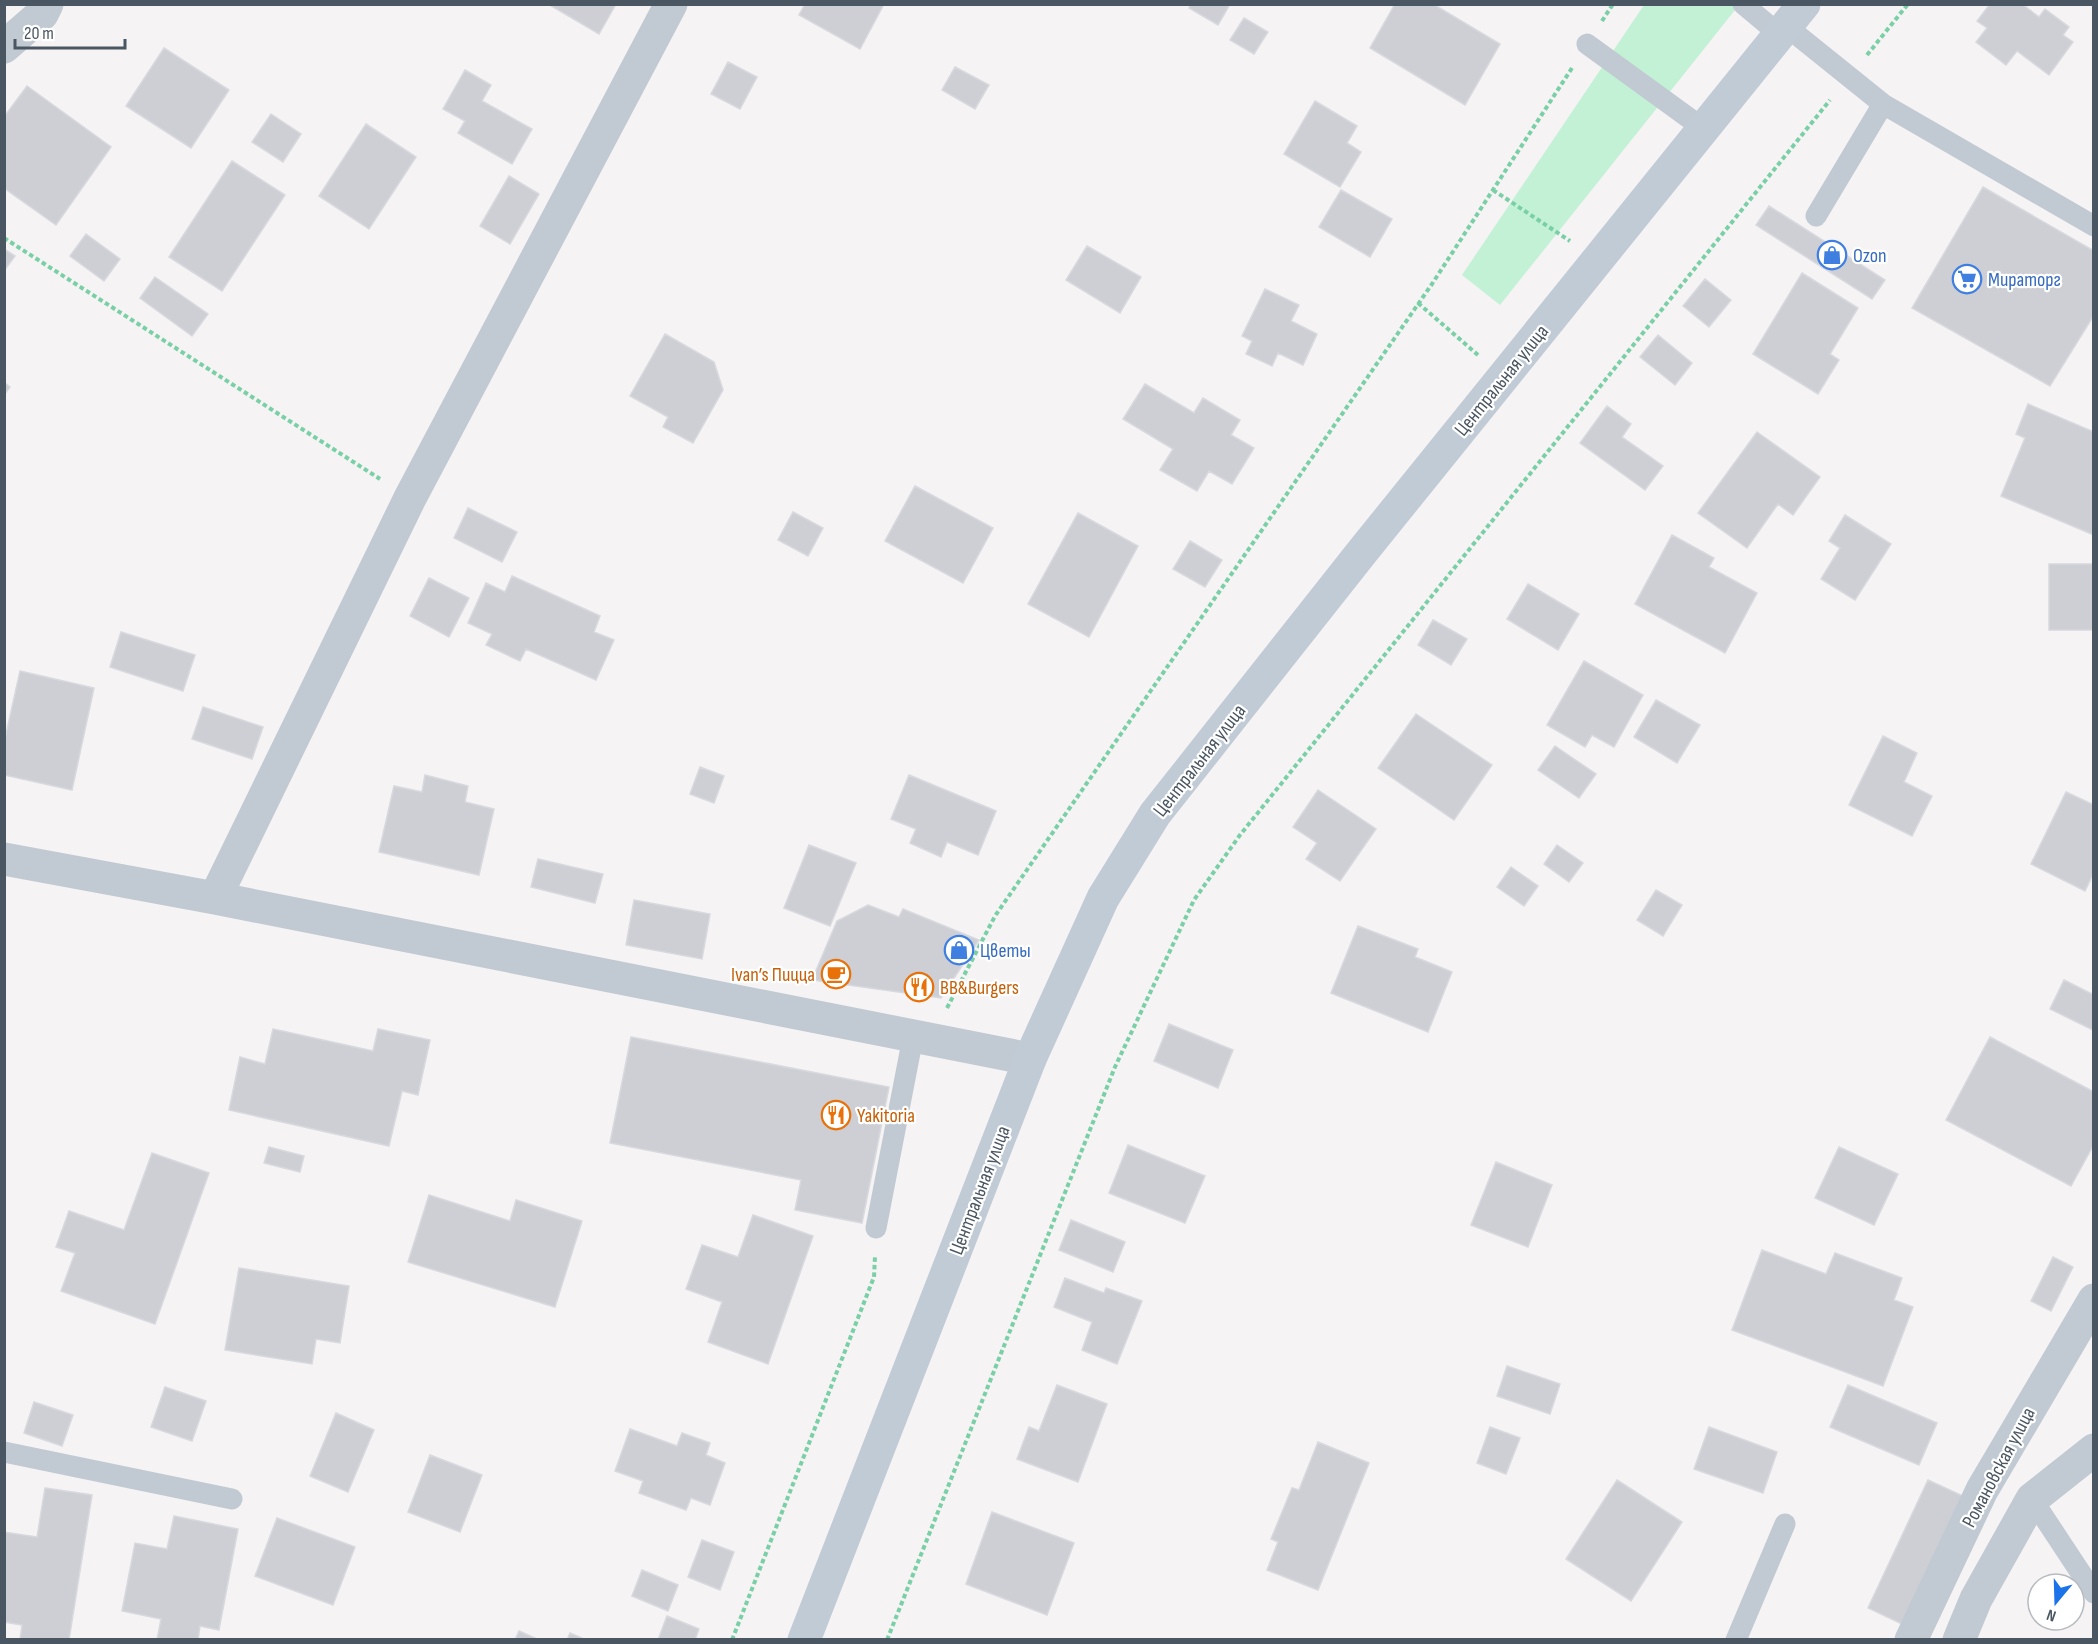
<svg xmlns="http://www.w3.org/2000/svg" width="2098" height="1644" font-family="'Sofia Sans Condensed',sans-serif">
<rect width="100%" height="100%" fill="#f5f3f3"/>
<path fill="#c3f1d5" d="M1644 5H1739L1500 305 1462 275Z"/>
<path fill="#cdcfd5" stroke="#d7d9de" stroke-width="1.5" d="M548 4H616L599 34Z
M805 4H884L860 49 799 15Z
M1191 4H1226L1229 6 1218 25 1189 8Z
M1395 4H1433L1500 44 1465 105 1370 48Z
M1990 4H2022L2039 17 2045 9 2069 27 2063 35 2073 42 2049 75 2017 51 2006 65 1976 42 1987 28 1977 21Z
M1244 18 1268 32 1254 54 1230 40Z
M164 48 229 90 191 148 126 106Z
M728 62 757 77 740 109 711 94Z
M955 67 989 85 975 109 942 90Z
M465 70 491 85 482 101 532 129 512 164 458 133 465 121 443 109Z
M27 86 111 147 56 225 4 188V117Z
M1315 101 1357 126 1347 143 1361 152 1340 187 1284 154Z
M271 114 301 134 283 162 252 142Z
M366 124 416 157 369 229 319 196Z
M232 161 285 195 222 291 169 257Z
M509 176 539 194 510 244 480 226Z
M1983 187 2094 251V315L2050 386 1912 308Z
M1341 190 1392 219 1370 257 1319 227Z
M1769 206 1885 280 1872 299 1756 225Z
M86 234 120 259 104 281 70 256Z
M1087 246 1141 277 1120 313 1066 280Z
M4 249 15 256 4 271Z
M1802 273 1858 308 1830 354 1839 360 1818 394 1753 354Z
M155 277 208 314 192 336 140 298Z
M1705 279 1731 300 1709 327 1683 306Z
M1265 289 1299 305 1291 321 1317 334 1303 365 1278 353 1272 366 1246 354 1252 341 1242 336Z
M665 334 714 362 723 390 693 443 663 427 668 417 630 396Z
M1658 335 1692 363 1675 385 1640 357Z
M4 382 10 387 4 395Z
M1145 384 1194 413 1203 398 1240 420 1231 435 1254 448 1232 484 1209 471 1197 491 1160 470 1173 449 1123 419Z
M2028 404 2094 432V535L2001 496 2025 438 2016 434Z
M1607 406 1631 424 1622 437 1663 466 1645 490 1580 443Z
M1757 432 1820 477 1793 515 1778 504 1747 548 1698 513Z
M915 486 993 528 963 583 885 541Z
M468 508 517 532 502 562 454 538Z
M793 512 823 528 808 556 778 540Z
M1078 513 1138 546 1089 637 1028 604Z
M1845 515 1891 544 1855 600 1821 579 1840 548 1829 541Z
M1672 535 1714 558 1709 567 1757 593 1725 653 1635 604Z
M1190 541 1222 560 1205 587 1173 569Z
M2049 564H2094V630H2049Z
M512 576 600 616 594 632 614 640 596 680 526 649 520 661 486 645 492 634 468 623 486 583 505 592Z
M429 578 469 598 449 637 410 616Z
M1528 584 1579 614 1558 650 1507 619Z
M1433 620 1467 639 1451 665 1418 645Z
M121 632 195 655 183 691 110 667Z
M1584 661 1643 695 1614 747 1592 735 1585 747 1547 725Z
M20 671 94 688 72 790 4 775V743Z
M1656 700 1700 725 1677 763 1634 737Z
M203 707 263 727 252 759 192 739Z
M1416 714 1492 765 1454 820 1378 768Z
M1883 736 1917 753 1904 782 1932 796 1912 836 1849 805Z
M1555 746 1596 774 1579 798 1538 770Z
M700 767 724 776 714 803 690 794Z
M425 775 468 786 465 802 494 809 479 875 379 852 394 786 422 792Z
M909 775 996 811 978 855 947 842 941 857 910 843 916 829 891 819Z
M1318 790 1376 829 1340 881 1306 859 1317 843 1293 827Z
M2066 792 2094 805V872L2085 891 2031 864Z
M809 845 856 863 830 926 784 908Z
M1557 845 1583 863 1569 882 1544 864Z
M538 859 603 874 595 903 531 887Z
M1511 867 1538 886 1524 906 1497 887Z
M1656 890 1682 905 1663 936 1637 920Z
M634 900 710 914 702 959 626 945Z
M868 905 899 917 903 909 979 940 941 998 812 980 837 921Z
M1358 926 1418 949 1415 957 1452 972 1428 1032 1331 993Z
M2064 980 2094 995 2093 1030 2050 1009Z
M1169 1024 1233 1050 1218 1088 1154 1061Z
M273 1029 373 1051 378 1029 430 1040 418 1095 402 1091 389 1146 229 1110 240 1057 265 1064Z
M631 1037 889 1087 862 1223 795 1210 801 1180 610 1143Z
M1990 1037 2094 1092V1144L2071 1186 1946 1120Z
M1128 1145 1205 1176 1185 1223 1109 1193Z
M269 1147 304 1156 300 1172 264 1163Z
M1839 1147 1898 1174 1874 1225 1815 1198Z
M152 1153 209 1173 155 1324 61 1291 75 1253 56 1247 69 1211 124 1230Z
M1496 1162 1552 1185 1528 1247 1471 1225Z
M429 1195 510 1221 516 1200 582 1221 555 1307 408 1262Z
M753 1215 813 1236 768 1364 708 1342 722 1302 686 1289 702 1245 738 1257Z
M1071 1220 1125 1242 1113 1272 1059 1250Z
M1762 1250 1826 1274 1835 1253 1902 1278 1894 1300 1913 1307 1883 1386 1732 1330Z
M2053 1257 2073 1267 2051 1311 2031 1301Z
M239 1268 349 1286 340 1343 316 1339 312 1364 225 1350Z
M1065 1278 1104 1293 1106 1288 1142 1301 1117 1364 1082 1350 1092 1322 1054 1307Z
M1507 1366 1560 1384 1550 1414 1497 1396Z
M1057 1385 1107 1404 1078 1482 1017 1459 1029 1427 1039 1431Z
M1848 1385 1937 1423 1919 1465 1830 1427Z
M165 1387 206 1401 192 1441 151 1427Z
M34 1402 73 1415 62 1446 24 1433Z
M336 1413 374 1430 348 1492 310 1476Z
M1490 1427 1520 1438 1506 1474 1477 1463Z
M1709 1427 1777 1452 1763 1493 1694 1469Z
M630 1429 677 1446 682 1433 710 1443 706 1455 725 1463 710 1505 691 1498 686 1510 639 1493 643 1481 615 1471Z
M1318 1442 1369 1463 1318 1590 1267 1570 1278 1542 1271 1539 1292 1488 1299 1490Z
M430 1455 482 1475 460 1532 408 1512Z
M1617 1480 1682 1522 1631 1601 1566 1559Z
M1928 1480 1963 1496 1904 1625 1868 1608Z
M45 1488 92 1495 69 1640H20L22 1625 4 1622V1532L37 1537Z
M992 1512 1074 1543 1047 1615 966 1584Z
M174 1516 238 1529 219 1630 200 1626 198 1640H157L161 1619 122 1611 135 1543 167 1549Z
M277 1518 355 1547 333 1605 255 1576Z
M702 1540 734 1552 720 1590 688 1577Z
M642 1570 678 1585 668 1611 632 1596Z
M667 1616 699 1629 695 1640H658Z
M519 1631 539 1640H515Z
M570 1633 586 1640H567Z"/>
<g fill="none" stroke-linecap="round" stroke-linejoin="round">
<path stroke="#7ad0a6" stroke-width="4" stroke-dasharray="4.5 3" stroke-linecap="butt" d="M1602 21 1613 4
M1867 55 1908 4
M1493 190 1570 241
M4 238 380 479
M1418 303 1478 355
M947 1008 995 916 1432 284 1572 68
M732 1640 874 1277 875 1256
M887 1640 1115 1067 1194 900 1240 835 1830 100"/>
<path stroke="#c1cad2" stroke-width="21" d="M1743 4 1780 35
M1786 26 1883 104 2094 226
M1587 44 1704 129
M1816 216 1883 104
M876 1228 913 1037
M4 1452 232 1499
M2032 1499 2094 1593
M1736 1640 1785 1524"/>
<path stroke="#c1cad2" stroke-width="33" d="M4 47 42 14 47 4
M4 859 215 898 1030 1059
M215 898 410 498 671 4
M1911 1640 1982 1490 2094 1300
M1959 1640 1976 1599 2032 1499 2094 1450"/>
<path stroke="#c1cbd6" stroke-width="33" d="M804 1640 1030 1059 1103 898 1155 814 1362 552 1804 4"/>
</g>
<defs>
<g id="shop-ring" transform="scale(1.5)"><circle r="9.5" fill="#fff" stroke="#3f7fe0" stroke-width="1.5"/><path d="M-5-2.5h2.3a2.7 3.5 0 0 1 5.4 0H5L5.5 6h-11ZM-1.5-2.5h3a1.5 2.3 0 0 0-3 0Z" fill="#3f7fe0"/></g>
<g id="supermarket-ring" transform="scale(1.5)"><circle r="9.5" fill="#fff" stroke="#3f7fe0" stroke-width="1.5"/><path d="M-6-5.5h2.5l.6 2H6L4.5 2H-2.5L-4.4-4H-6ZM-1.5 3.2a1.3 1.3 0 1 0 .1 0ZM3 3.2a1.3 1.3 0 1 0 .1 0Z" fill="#3f7fe0"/></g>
<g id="cafe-ring" transform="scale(1.5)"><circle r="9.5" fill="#fff" stroke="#e8710a" stroke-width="1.5"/><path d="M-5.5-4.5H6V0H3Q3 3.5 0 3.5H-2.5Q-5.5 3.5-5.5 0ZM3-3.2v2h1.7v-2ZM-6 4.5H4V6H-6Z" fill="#e8710a"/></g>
<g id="restaurant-ring" transform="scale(1.5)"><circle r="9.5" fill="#fff" stroke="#e8710a" stroke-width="1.5"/><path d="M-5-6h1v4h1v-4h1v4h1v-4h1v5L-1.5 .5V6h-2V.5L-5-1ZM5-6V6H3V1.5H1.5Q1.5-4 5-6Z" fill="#e8710a"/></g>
</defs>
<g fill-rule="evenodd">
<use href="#shop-ring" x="1832" y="255"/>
<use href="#supermarket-ring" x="1967" y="279"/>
<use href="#shop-ring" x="959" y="950"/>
<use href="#cafe-ring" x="836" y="974"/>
<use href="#restaurant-ring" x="919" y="987"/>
<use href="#restaurant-ring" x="836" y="1115"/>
</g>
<g text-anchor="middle" stroke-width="4.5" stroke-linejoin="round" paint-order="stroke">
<g font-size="20" fill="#366cbe" stroke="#fff" text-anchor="start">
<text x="1853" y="262">Ozon</text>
<text x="1988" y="286">Мираторг</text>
<text x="980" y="957">Цветы</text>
</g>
<g font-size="20" fill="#4a5661" stroke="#fff">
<text transform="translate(1501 380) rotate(-51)" y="7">Центральная улица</text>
<text transform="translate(1199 760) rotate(-52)" y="7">Центральная улица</text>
<text transform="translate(979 1190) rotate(-69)" y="7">Центральная улица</text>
<text transform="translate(1998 1467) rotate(-62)" y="7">Романовская улица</text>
</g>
<g font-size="20" fill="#c56008" stroke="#fff" text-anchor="start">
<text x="815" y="981" text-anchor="end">Ivan’s Пицца</text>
<text x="940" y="994">BB&amp;Burgers</text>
<text x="857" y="1122">Yakitoria</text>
</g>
</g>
<rect width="2098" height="1644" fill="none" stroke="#4a5661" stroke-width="12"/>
<g transform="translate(2056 1602) rotate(199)"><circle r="28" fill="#ffffff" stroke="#b7bbc0" stroke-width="1.5"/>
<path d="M0-4.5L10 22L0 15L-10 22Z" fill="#1a73e8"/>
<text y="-9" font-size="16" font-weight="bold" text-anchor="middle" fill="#4a5661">N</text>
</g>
<path d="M15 39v9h110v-9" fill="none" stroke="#4a5661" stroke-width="3"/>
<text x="24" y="39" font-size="18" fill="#4a5661" stroke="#ffffff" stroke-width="4.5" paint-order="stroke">20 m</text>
</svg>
